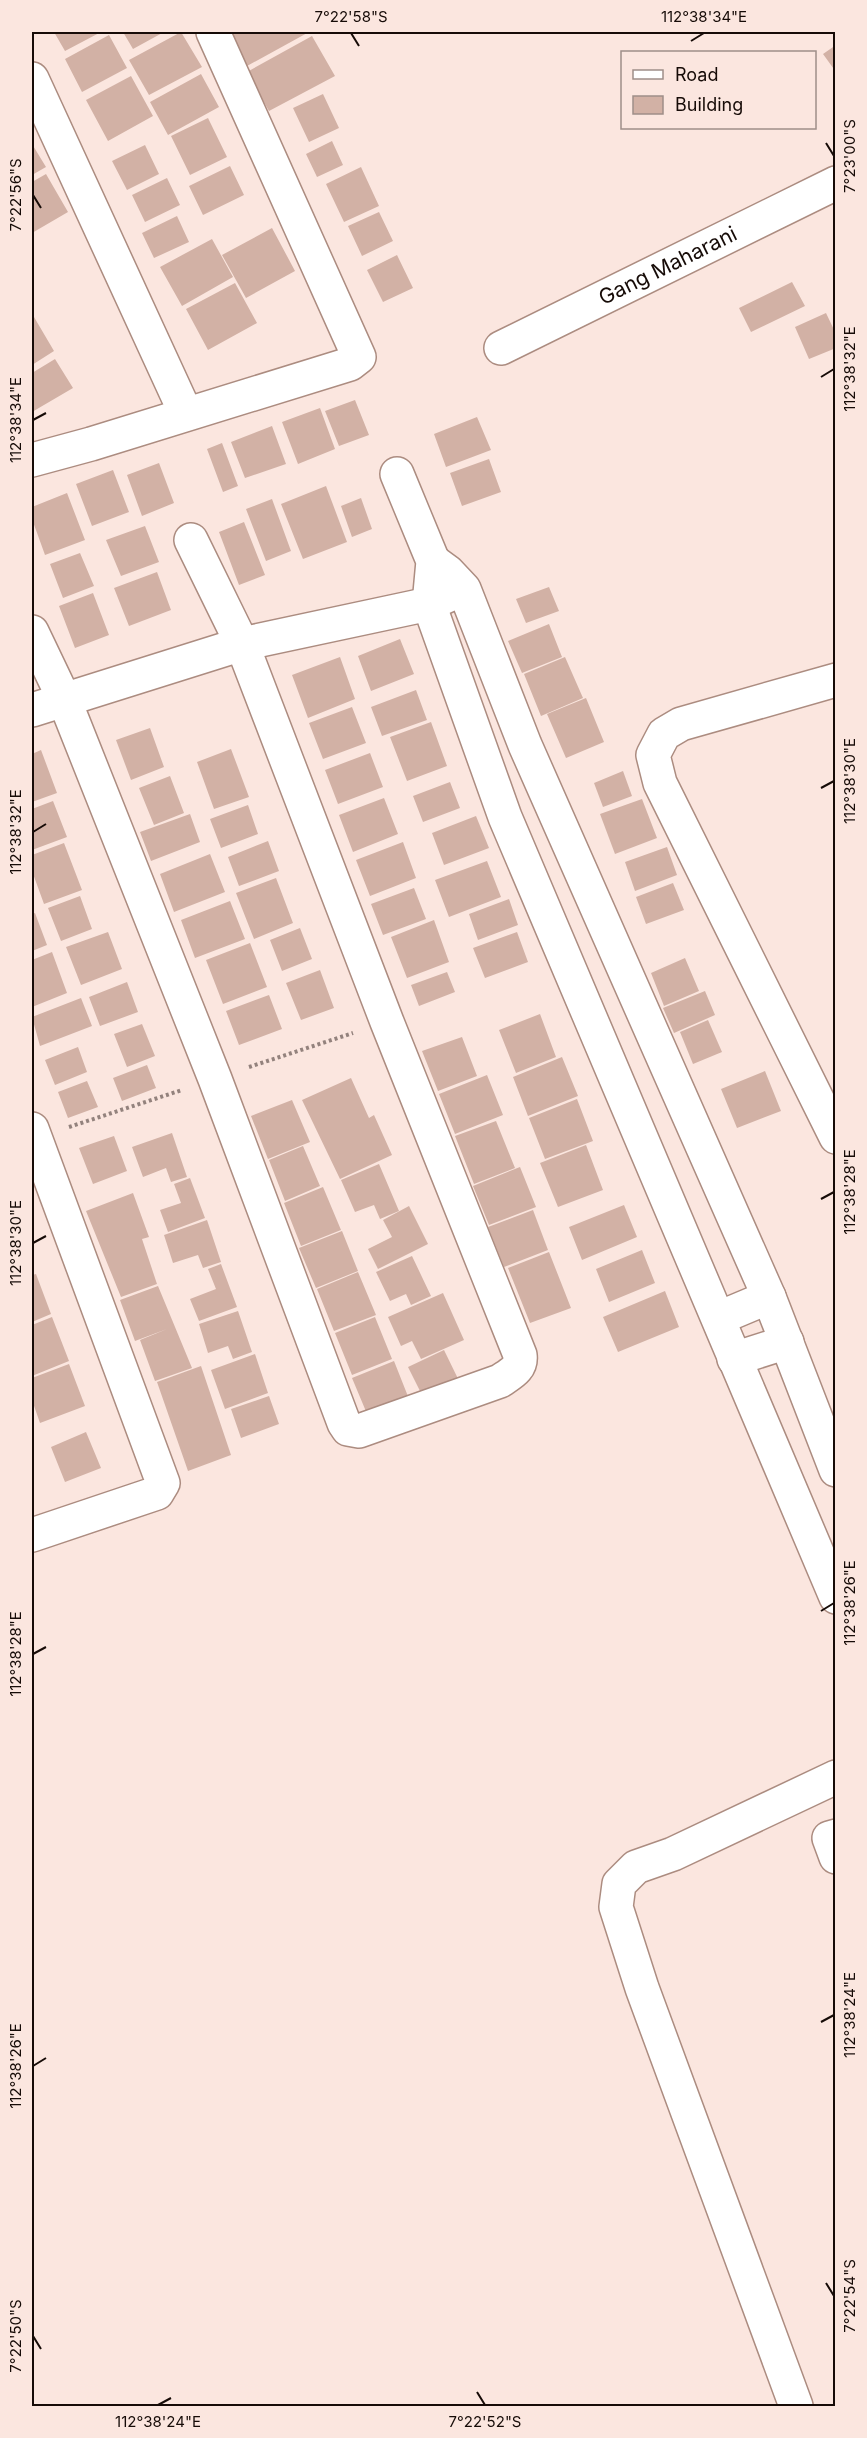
<svg xmlns="http://www.w3.org/2000/svg" width="867" height="2438" font-family="Inter,sans-serif">
<rect width="100%" height="100%" fill="#fbe6df"/>
<path fill="#d2b1a5" d="M54 32H101L65 51Z
M123 32H164L133 49Z
M181 32 202 67 149 95 129 60Z
M228 32H309L247 66Z
M109 35 127 68 82 92 65 59Z
M312 36 335 76 269 111 247 72Z
M836 45V72L823 54Z
M201 74 219 107 168 135 150 102Z
M131 76 153 116 108 141 86 100Z
M323 94 339 128 309 142 293 108Z
M208 118 227 157 190 175 171 136Z
M332 141 343 165 317 177 306 154Z
M32 144 46 167 32 175Z
M145 145 159 174 127 190 112 161Z
M230 166 244 195 203 215 189 186Z
M361 167 379 206 344 222 326 184Z
M46 174 68 212 32 233V182Z
M167 178 180 205 145 222 132 195Z
M379 212 393 241 362 256 348 226Z
M177 216 189 242 154 258 142 233Z
M272 228 295 271 246 298 222 255Z
M212 239 233 277 182 306 160 267Z
M397 255 413 288 383 302 367 270Z
M792 282 805 306 751 332 739 308Z
M235 283 257 323 208 350 186 309Z
M826 313 836 334V348L809 359 795 327Z
M34 317 54 351 32 365V319Z
M55 359 73 388 32 412V373Z
M355 400 369 435 339 446 325 411Z
M320 408 335 449 298 464 282 422Z
M477 417 491 450 446 467 434 434Z
M272 426 286 464 245 478 231 442Z
M222 443 238 486 223 492 207 449Z
M489 459 501 492 462 506 450 473Z
M159 463 174 503 142 516 127 475Z
M113 470 129 512 92 526 76 484Z
M326 486 347 542 303 559 281 504Z
M67 493 85 540 45 555 32 519V507Z
M361 498 372 529 352 537 341 506Z
M272 499 291 551 266 561 246 509Z
M244 522 265 575 239 585 219 532Z
M145 526 159 562 121 576 106 540Z
M80 553 94 586 63 598 50 564Z
M157 572 171 610 129 626 114 588Z
M549 587 559 611 526 623 516 599Z
M93 593 109 635 75 648 59 606Z
M549 624 562 657 522 673 508 641Z
M400 639 414 674 371 691 358 656Z
M340 657 355 699 308 718 292 675Z
M565 657 583 698 541 716 524 674Z
M416 690 427 720 382 736 371 707Z
M586 698 604 742 566 758 547 714Z
M352 707 366 743 323 759 309 723Z
M431 722 447 766 407 781 390 737Z
M150 728 164 767 131 780 116 740Z
M231 749 249 797 214 809 197 762Z
M41 750 57 793 32 802V754Z
M370 753 383 787 338 804 325 770Z
M623 771 632 796 603 807 594 783Z
M170 776 184 813 154 825 139 788Z
M450 782 460 808 423 822 413 796Z
M384 798 398 834 353 852 339 815Z
M642 799 657 838 615 854 600 814Z
M53 801 67 837 32 850V809Z
M248 805 258 834 221 848 210 819Z
M190 814 200 842 151 861 140 832Z
M476 816 489 848 444 865 432 833Z
M268 841 279 871 239 886 228 857Z
M403 842 416 878 370 896 356 860Z
M64 843 82 890 44 904 32 871V855Z
M667 847 677 875 635 891 625 862Z
M210 854 225 892 174 912 160 874Z
M487 861 501 897 449 917 435 880Z
M276 878 293 923 254 939 236 893Z
M673 883 684 910 646 924 636 897Z
M414 888 426 919 383 935 371 904Z
M80 896 92 929 61 941 48 908Z
M509 899 518 925 478 940 469 914Z
M230 901 245 939 195 958 181 920Z
M35 913 47 945 32 951V914Z
M434 920 449 962 407 978 391 937Z
M300 928 312 959 282 971 270 940Z
M108 932 122 969 81 985 66 947Z
M517 932 528 962 485 978 473 948Z
M250 943 267 987 223 1004 206 960Z
M52 952 67 993 32 1007V960Z
M685 958 699 991 664 1006 651 973Z
M320 970 334 1008 301 1020 286 983Z
M447 972 455 992 419 1006 411 985Z
M127 982 138 1012 100 1026 89 997Z
M705 991 715 1015 674 1033 663 1008Z
M269 995 282 1029 239 1045 226 1011Z
M81 998 92 1026 40 1046 32 1017Z
M540 1014 556 1057 516 1073 499 1030Z
M708 1020 722 1052 693 1064 680 1032Z
M142 1024 155 1056 127 1067 114 1034Z
M462 1037 477 1076 438 1091 422 1051Z
M78 1047 87 1072 55 1085 45 1060Z
M562 1057 578 1096 528 1116 513 1077Z
M147 1065 156 1088 122 1101 113 1078Z
M765 1071 781 1111 737 1128 721 1089Z
M487 1075 503 1115 455 1134 439 1094Z
M351 1078 369 1118 374 1115 392 1155 340 1179 302 1100Z
M87 1081 98 1107 68 1118 58 1092Z
M577 1099 593 1141 545 1159 529 1118Z
M292 1100 310 1142 268 1159 251 1116Z
M496 1121 515 1168 474 1184 455 1136Z
M172 1133 187 1177 171 1182 166 1168 143 1177 132 1147Z
M114 1136 127 1171 93 1184 79 1148Z
M586 1145 603 1190 558 1207 540 1163Z
M303 1146 320 1186 285 1201 269 1160Z
M379 1164 399 1211 380 1219 374 1205 355 1212 341 1180Z
M520 1167 536 1207 489 1225 473 1186Z
M190 1178 205 1218 168 1232 160 1210 181 1203 174 1184Z
M323 1187 341 1230 301 1246 284 1203Z
M133 1193 149 1237 142 1239 157 1284 121 1297 86 1211Z
M624 1205 637 1237 582 1260 569 1227Z
M409 1206 428 1244 378 1269 368 1249 392 1237 383 1220Z
M533 1210 548 1250 504 1267 488 1227Z
M207 1220 221 1262 203 1268 198 1255 173 1263 164 1235Z
M342 1231 358 1271 316 1288 299 1248Z
M642 1250 655 1283 609 1302 596 1269Z
M549 1252 571 1308 530 1323 508 1268Z
M412 1256 431 1296 411 1305 406 1294 390 1301 376 1272Z
M221 1264 237 1307 199 1321 190 1299 216 1289 208 1269Z
M358 1272 376 1315 334 1331 317 1289Z
M36 1274 51 1314 32 1322V1275Z
M158 1286 192 1368 155 1381 140 1340 167 1329 135 1341 120 1300Z
M665 1291 679 1327 618 1352 603 1317Z
M443 1293 464 1340 421 1359 412 1341 401 1346 388 1317Z
M238 1311 252 1352 233 1359 228 1346 208 1353 199 1324Z
M52 1317 69 1361 32 1376V1325Z
M375 1317 392 1359 352 1375 335 1333Z
M444 1350 463 1389 422 1395 408 1367Z
M255 1354 268 1393 225 1409 211 1370Z
M394 1361 411 1404 370 1421 352 1378Z
M69 1364 85 1406 40 1423 32 1400V1378Z
M201 1366 231 1455 188 1471 157 1382Z
M269 1396 279 1424 241 1438 231 1409Z
M86 1432 101 1468 65 1482 51 1447Z"/>
<g fill="none" stroke-linecap="round" stroke-linejoin="round">
<g stroke="#ac8c80" stroke-width="36">
<g id="street">
<path d="M32 79 186 414"/>
<path id="s1" d="M501 348 836 183"/>
<path d="M32 460 91 444 350 364 359 357 213 32"/>
<path d="M397 474 433 561 429 604 505 817 836 1597"/>
<path d="M433 561 448 572 464 589 525 745 769 1297 836 1470"/>
<path d="M32 632 64 699 215 1079 344 1423 348 1429 359 1431 500 1381C510 1374 522 1369 520 1355L387 1022 242 644 191 540"/>
<path d="M836 680 681 724 664 734 653 755 660 783 836 1137"/>
<path d="M32 710 242 644 429 604 449 595"/>
<path d="M32 1129 163 1483 157 1493 32 1535"/>
<path d="M719 1318 769 1297"/>
<path d="M734 1359 787 1342"/>
<path d="M836 1836 829 1838 836 1857"/>
<path d="M796 2406 642 1988 616 1907 619 1884 636 1867 673 1854 836 1777"/>
</g>
</g>
<path stroke="#93827d" stroke-width="4" stroke-dasharray="3 3" stroke-linecap="butt" d="M249 1067 353 1033
M69 1127 182 1090"/>
<use href="#street" stroke="#fff" stroke-width="33"/>
</g>
<path fill="none" stroke="#160b07" stroke-width="2" d="M351 33 359 46M691 41 704 33M826 143 834 156M33 195 41 208M821 377 834 369M33 420 46 413M821 788 834 781M33 832 46 824M821 1199 834 1192M33 1243 46 1236M821 1611 834 1603M33 1654 46 1647M821 2022 834 2015M33 2066 46 2058M826 2283 834 2296M33 2336 41 2349M477 2392 485 2405M158 2405 171 2398"/>
<g text-anchor="middle" stroke-width="4.5" stroke-linejoin="round" paint-order="stroke">
<g font-size="21" fill="#160b07" stroke="#fbe6df">
<text dy="7" stroke="none"><textPath href="#s1" startOffset="186">Gang Maharani</textPath></text>
</g>
</g>
<rect width="867" height="2438" fill="none" stroke="#fbe6df" stroke-width="66"/>
<rect x="621" y="51" width="195" height="78" fill="#fbe6df" stroke="#9f8e89" stroke-width="1.5"/>
<rect x="633" y="70" width="30" height="9" fill="#ffffff" stroke="#9f8e89" stroke-width="1.5"/>
<text x="675" y="81" font-size="18" fill="#160b07">Road</text>
<rect x="633" y="96" width="30" height="18" fill="#d2b1a5" stroke="#9f8e89" stroke-width="1.5"/>
<text x="675" y="111" font-size="18" fill="#160b07">Building</text>
<rect x="33" y="33" width="801" height="2372" fill="none" stroke="#160b07" stroke-width="2"/>
<g font-size="15" text-anchor="middle" fill="#160b07">
<text x="351" y="22">7°22'58"S</text>
<text x="704" y="22">112°38'34"E</text>
<text transform="translate(850 156) rotate(-90)" y="5">7°23'00"S</text>
<text transform="translate(16 195) rotate(-90)" y="5">7°22'56"S</text>
<text transform="translate(850 369) rotate(-90)" y="5">112°38'32"E</text>
<text transform="translate(16 420) rotate(-90)" y="5">112°38'34"E</text>
<text transform="translate(850 781) rotate(-90)" y="5">112°38'30"E</text>
<text transform="translate(16 832) rotate(-90)" y="5">112°38'32"E</text>
<text transform="translate(850 1192) rotate(-90)" y="5">112°38'28"E</text>
<text transform="translate(16 1243) rotate(-90)" y="5">112°38'30"E</text>
<text transform="translate(850 1603) rotate(-90)" y="5">112°38'26"E</text>
<text transform="translate(16 1654) rotate(-90)" y="5">112°38'28"E</text>
<text transform="translate(850 2015) rotate(-90)" y="5">112°38'24"E</text>
<text transform="translate(16 2066) rotate(-90)" y="5">112°38'26"E</text>
<text transform="translate(850 2296) rotate(-90)" y="5">7°22'54"S</text>
<text transform="translate(16 2336) rotate(-90)" y="5">7°22'50"S</text>
<text x="158" y="2427">112°38'24"E</text>
<text x="485" y="2427">7°22'52"S</text>
</g>
</svg>
